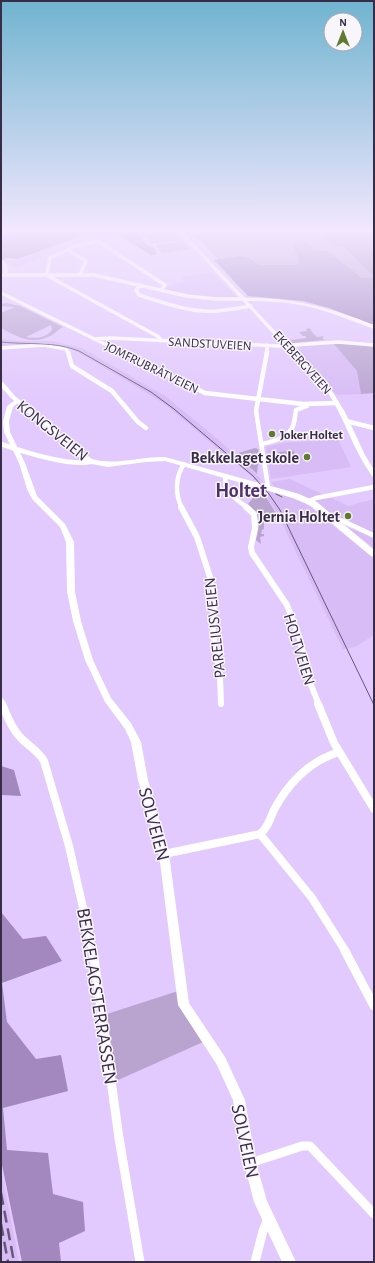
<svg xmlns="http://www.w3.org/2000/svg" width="375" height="1263" font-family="'Alegreya Sans',sans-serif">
<rect width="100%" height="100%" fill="#e2c9fe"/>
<path fill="#d7bcf5" d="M37 254 44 256 16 268 6 262 11 260H19Z
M212 272 234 294 237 298 195 296 164 290 167 286 185 281 181 277Z
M1 339 20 341H53L82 348 165 396 221 442 263 481 253 480 254 478 246 471 231 460H228L224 454 165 404 90 359 70 348 54 345 41 344 1 346Z
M333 343 357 371 361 394 337 395 296 349 304 345Z
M338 439 351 467 271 479 266 447 283 443Z
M290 479 348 506 374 499V533L343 519 331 515 299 494 274 486 271 482Z
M262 489 295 499 305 503 374 559V635L355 647 343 649 278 515Z
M348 528 355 530 374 539V548Z
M1 1172 12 1225 19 1262H2L1 1254Z"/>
<path fill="#b9a4d0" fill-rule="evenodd" d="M139 229H171L181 240 152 244Z
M189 229H311L336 246 344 247 374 277 362 278 328 251 313 250 311 245 307 244 301 263 296 265H260L247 257 240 256 218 259Z
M183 241 190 249 162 253 155 245Z
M6 303 20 306 63 327C57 330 55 334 50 336 32 345 17 337 1 328V313L15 307 1 306V304ZM51 325 52 330C46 338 36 339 26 337Z
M310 328 311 331 317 337 324 336 322 338 325 340 293 343 290 342 284 337 291 340 306 338V336H303L299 332 307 331 306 329Z
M333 343 374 346V393L361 394 357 371Z
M255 448 258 449 261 462 258 465 257 474 235 454Z
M294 451 296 458H293L294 462 281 463 278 452Z
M263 492 280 520 264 522V529L262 530 261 534H264V536L260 537 261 544 256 540C260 524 261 516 248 504L257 493Z
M178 991 203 1042 116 1081 107 1014Z"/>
<path fill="#a288bf" d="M18 229H100L18 259 5 258 4 260H1V236C8 239 13 233 18 229Z
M120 229H134L146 244 154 248 157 254 151 255 113 232Z
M311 229H374V277L344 247 336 246Z
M302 241 311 245 313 250 328 251 362 278 374 277V325L329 308 303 301 248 296 214 260 240 256 247 257 260 265H296L300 262 292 243Z
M1 766 14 770 21 796 1 795Z
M1 912 23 939 46 936 62 961 2 983 7 1022 36 1059 61 1055 68 1091 3 1108 7 1150 48 1153 53 1194 83 1202 85 1231 59 1243 61 1262H22L1 1160Z"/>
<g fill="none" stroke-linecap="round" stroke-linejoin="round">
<path stroke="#fff" stroke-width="3.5" d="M67 250 86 261 80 274
M1 261 5 264 6 274
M1 275H94L187 296 216 299H245
M141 285 136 290 139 295C164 303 191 313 217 311 229 310 240 308 251 306
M161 290 165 285 98 241 75 246 50 258 47 274 48 276 159 337 161 341
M1 293 123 353
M94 339 110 338 279 346 338 342 374 345
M267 345V353
M1 348 44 345 66 349 68 353"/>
<path stroke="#fff" stroke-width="4.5" d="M68 352 72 366 112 391 138 422 146 428
M121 352 205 393 303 404 337 403
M267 352 256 411 268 487
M346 421 374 428
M1 444C24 452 67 466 91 462
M261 444C273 442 288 438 293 426 295 421 295 415 296 410L307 406
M226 476C221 491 237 500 248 508
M309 501 316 498 374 487
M182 508C175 495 175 477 184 464"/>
<path stroke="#fff" stroke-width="6" d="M181 507 197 537 210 577 214 596 213 633 220 676 221 704
M246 507 254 514 255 528 251 547 252 553 287 605 300 639 309 680 319 705
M1 701 3 705"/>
<path stroke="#fff" stroke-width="8" d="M2 704C7 715 11 728 20 737 28 746 38 750 44 761L69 846 93 952
M318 704 334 743 374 809
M260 834 312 898 346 952
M164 854 260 834C269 827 270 817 275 808 290 781 310 761 339 752"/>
<path stroke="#fff" stroke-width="9" d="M93 951 119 1138 140 1262
M345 951 374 1006
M250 1163 302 1146H310L374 1214
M255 1262 263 1231 268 1219"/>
<path fill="#fff" fill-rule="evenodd" d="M176 229H180L245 298C292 297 331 308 374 325V329C357 323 341 316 324 311 299 303 274 301 247 301L332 391 345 412 365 455 374 470V477L372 476C353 450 345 419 328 393Z
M17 399 20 401 13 407 9 421 10 432 25 463 37 496 65 524 74 542 75 592 81 621 93 660 111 698 131 723 141 742 148 780 169 854 189 1003 225 1057 245 1100 256 1163 267 1201 296 1262H282L254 1202 244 1163 233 1100 217 1065 178 1005 159 854 138 780 131 742 125 729 105 702 85 660 73 621 67 592 66 542 60 527 32 499 27 489 19 463 4 432 3 421 7 406Z
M330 518H342L374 533V538L339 522H330L329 520Z"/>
<path fill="#fff" fill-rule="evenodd" d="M1 381 3 382 15 396 92 459C116 466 140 456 165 457L299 494 317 502 374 550V557L371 556 311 506 293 498 165 461 146 462 108 467 86 463 11 398 1 387Z"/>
<path stroke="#675779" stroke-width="1" d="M1 342C28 345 54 341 79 351L151 392 174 409 253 476 269 494 280 510 374 705
M276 494 282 497"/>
<path stroke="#675779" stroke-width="2.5" stroke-dasharray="12 6" stroke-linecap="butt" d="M1 1193 14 1262
M1 1224 8 1262"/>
</g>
<linearGradient id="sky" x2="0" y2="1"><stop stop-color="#70b4cf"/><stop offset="0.57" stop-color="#f2e7ff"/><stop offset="1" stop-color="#f2e7ff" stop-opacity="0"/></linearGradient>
<rect width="375" height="405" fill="url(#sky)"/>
<g fill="#607b2f" stroke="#f8f5fb" stroke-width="1.5">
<circle cx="272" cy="434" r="4"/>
<circle cx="307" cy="457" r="4"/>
<circle cx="348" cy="516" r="4"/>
</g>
<g text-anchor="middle" stroke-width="3" stroke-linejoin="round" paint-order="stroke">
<g font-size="13" fill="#392c46" stroke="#f8f5fb">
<text transform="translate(210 343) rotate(3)" y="5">SANDSTUVEIEN</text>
<text transform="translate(303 362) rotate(48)" y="5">EKEBERGVEIEN</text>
<text transform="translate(152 367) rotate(26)" y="5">JOMFRUBRÅTVEIEN</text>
</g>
<g font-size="13" font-weight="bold" fill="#392c46" stroke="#f8f5fb" text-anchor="start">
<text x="280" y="439">Joker Holtet</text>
</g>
<g font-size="16" fill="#392c46" stroke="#f8f5fb">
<text transform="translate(53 430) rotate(39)" y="6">KONGSVEIEN</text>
<text transform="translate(214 628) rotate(-96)" y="6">PARELIUSVEIEN</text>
<text transform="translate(300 649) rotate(73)" y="6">HOLTVEIEN</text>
</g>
<g font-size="16" font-weight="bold" fill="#392c46" stroke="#f8f5fb" text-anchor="end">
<text x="299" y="463">Bekkelaget skole</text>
<text x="340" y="522">Jernia Holtet</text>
</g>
<g font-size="19" fill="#392c46" stroke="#f8f5fb">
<text transform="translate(155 824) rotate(75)" y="7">SOLVEIEN</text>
<text transform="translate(98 996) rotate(81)" y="7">BEKKELAGSTERRASSEN</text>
<text transform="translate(246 1141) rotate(78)" y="7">SOLVEIEN</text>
</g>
<g font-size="20" font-weight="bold" fill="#4e3169" stroke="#f8f5fb">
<text x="241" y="497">Holtet</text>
</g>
</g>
<rect width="375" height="1263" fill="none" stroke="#392c46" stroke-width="4"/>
<g transform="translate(343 32)"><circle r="19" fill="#f8f5fb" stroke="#aca5b3"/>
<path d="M0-3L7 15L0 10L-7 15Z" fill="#607b2f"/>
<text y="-6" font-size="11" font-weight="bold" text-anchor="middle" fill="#392c46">N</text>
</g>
</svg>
